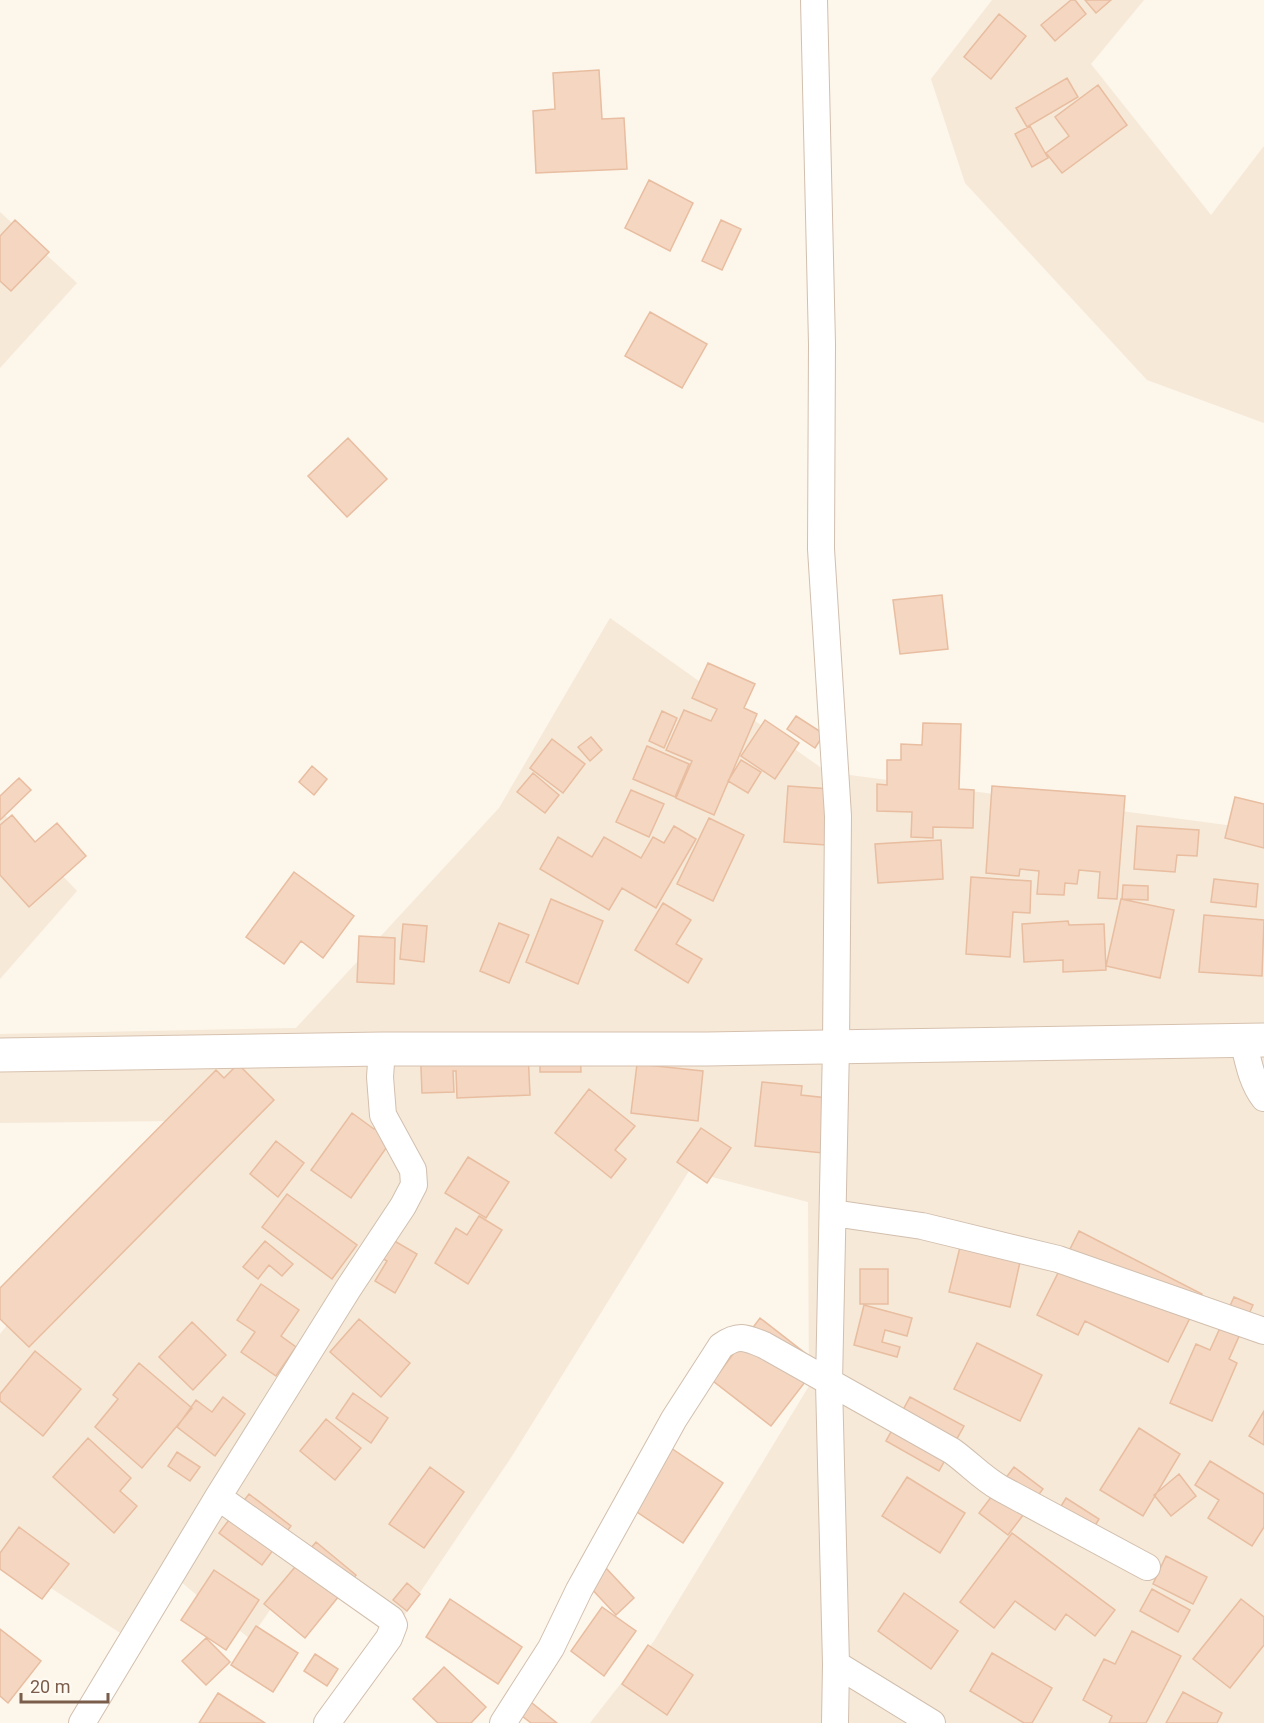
<svg xmlns="http://www.w3.org/2000/svg" width="1264" height="1723" font-family="Roboto,sans-serif">
<rect width="100%" height="100%" fill="#fdf6eb"/>
<path fill="#f6e9d8" d="M992 0H1144L1091 64 1211 215 1264 146V423L1147 380 965 183 931 79Z
M0 212 77 283 0 368Z
M610 618 827 772 1264 830V1723H590L654 1641 809 1386 808 1202 689 1171 512 1456 392 1634 301 1565 250 1639 175 1577 128 1638 0 1555V1334L173 1121 0 1123V1034L296 1028 499 808Z
M4 814 77 891 0 979V819Z"/>
<path fill="#f4d6c1" stroke="#e8bda0" stroke-width="1.5" d="M1071 0H1075L1086 14 1055 41 1041 25Z
M1085 0H1111L1096 13Z
M999 14 1026 36 991 79 964 57Z
M599 70 602 119 624 118 627 169 536 173 533 111 555 109 553 73Z
M1067 78 1078 97 1027 127 1016 108Z
M1098 85 1127 125 1062 173 1046 153 1069 136 1055 117Z
M1030 126 1048 158 1032 167 1015 134Z
M649 180 693 203 670 251 625 228Z
M15 220 49 252 11 291 0 281V236Z
M721 220 741 229 722 270 702 261Z
M650 312 707 344 682 388 625 356Z
M348 438 387 479 347 517 308 476Z
M942 595 948 649 900 654 893 600Z
M708 663 755 684 744 708 757 714 714 815 676 798 692 761 666 750 684 710 711 721 717 709 692 698Z
M662 711 677 718 664 748 649 741Z
M796 716 824 734 815 748 787 729Z
M765 720 799 743 775 779 741 756Z
M923 723 961 724 959 789 974 790 973 828 933 827V838L911 837 912 812 877 811V784L887 785V760H901V744L922 745Z
M591 737 602 750 590 761 578 747Z
M552 739 585 764 563 793 530 768Z
M647 746 689 764 675 797 633 779Z
M741 760 761 772 748 793 728 781Z
M312 766 327 779 314 795 299 782Z
M533 773 559 795 545 813 517 792Z
M19 778 31 790 0 820V796Z
M788 786 831 789 826 845 784 842Z
M992 786 1125 796 1117 899 1098 898 1100 872 1079 870 1077 884 1065 883 1064 895 1037 894 1039 871 1020 869 1019 876 986 873Z
M631 790 664 804 649 837 616 822Z
M1235 797 1264 804V848L1225 838Z
M12 815 35 842 57 823 86 856 29 907 0 875V825Z
M709 818 744 835 713 901 677 884Z
M674 826 696 839 656 908 622 888 609 910 540 869 558 837 592 857 604 837 641 858 653 837 664 843Z
M1137 826 1199 830 1197 856 1177 855 1175 872 1134 869Z
M941 840 943 879 878 883 875 844Z
M294 872 354 916 323 958 301 941 284 964 246 937Z
M971 877 1031 881 1030 913 1013 912 1010 957 966 954Z
M1214 879 1258 884 1256 907 1211 902Z
M1123 885 1148 886V900L1122 899Z
M551 899 603 921 578 984 526 962Z
M1121 899 1174 910 1160 978 1106 966Z
M663 903 691 920 676 944 702 959 688 983 635 950Z
M1204 915 1264 920 1262 976 1199 972Z
M1068 921 1069 925 1104 924 1106 970 1063 972V960L1024 962 1022 924Z
M499 923 529 935 509 983 480 971Z
M403 924 427 926 424 962 400 959Z
M359 936 395 938 394 984 357 982Z
M420 1044 528 1052 530 1095 457 1098 456 1071H453L454 1092 422 1093Z
M540 1049H580L581 1072H540Z
M238 1064 274 1100 29 1347 0 1319V1288L216 1070 224 1078Z
M637 1064 703 1071 698 1121 631 1113Z
M762 1082 802 1086 801 1095 828 1098 823 1153 755 1146Z
M589 1089 635 1126 615 1150 626 1159 611 1178 555 1133Z
M352 1113 374 1129 379 1122 396 1134 351 1198 311 1170Z
M701 1128 731 1148 707 1183 677 1162Z
M276 1141 304 1163 278 1197 250 1174Z
M468 1157 509 1182 486 1218 445 1193Z
M287 1194 357 1245 332 1279 262 1227Z
M479 1216 502 1230 468 1284 435 1263 456 1228 467 1235Z
M1079 1231 1202 1294 1168 1362 1085 1321 1078 1335 1037 1315Z
M391 1239 417 1254 395 1293 375 1281 387 1261 380 1257Z
M962 1239 1022 1253 1010 1307 949 1292Z
M265 1241 293 1264 282 1276 269 1265 258 1279 243 1267Z
M860 1269H888V1304H860Z
M261 1284 299 1310 281 1336 296 1347 276 1376 241 1352 255 1332 237 1320Z
M1234 1297 1253 1305 1229 1359 1237 1363 1212 1421 1170 1403 1196 1344 1210 1350Z
M864 1305 912 1318 907 1336 885 1330 882 1342 900 1347 897 1357 854 1345Z
M760 1318 819 1364 771 1426 713 1381Z
M359 1319 410 1363 381 1397 330 1352Z
M192 1322 226 1355 193 1390 159 1357Z
M977 1343 1042 1375 1020 1421 954 1389Z
M35 1351 81 1389 43 1436 0 1401V1394Z
M139 1363 192 1408 142 1468 95 1427 118 1399 113 1395Z
M353 1393 388 1418 371 1443 336 1418Z
M223 1397 245 1414 215 1456 177 1427 196 1400 212 1412Z
M910 1397 964 1426 939 1471 886 1441Z
M1264 1411V1445L1249 1436Z
M326 1419 361 1448 335 1480 300 1451Z
M1139 1428 1180 1454 1143 1516 1100 1490Z
M88 1438 131 1478 120 1491 137 1506 114 1533 53 1477Z
M671 1448 723 1483 683 1543 631 1508Z
M177 1452 200 1467 190 1481 168 1466Z
M1210 1461 1264 1494V1527L1252 1546 1208 1518 1219 1500 1195 1485Z
M430 1467 464 1492 424 1548 389 1524Z
M1014 1467 1043 1489 1008 1535 979 1513Z
M1179 1474 1196 1496 1171 1516 1154 1495Z
M907 1477 965 1513 940 1553 882 1516Z
M249 1494 291 1526 262 1565 219 1533Z
M1066 1498 1099 1519 1085 1543 1051 1522Z
M19 1527 69 1564 42 1599 0 1569V1553Z
M1012 1533 1115 1610 1095 1636 1066 1614 1055 1630 1015 1601 994 1628 960 1602Z
M316 1542 356 1575 305 1638 264 1604Z
M1166 1556 1207 1577 1193 1604 1153 1584Z
M606 1568 634 1598 616 1615 588 1585Z
M214 1570 259 1600 226 1650 181 1620Z
M407 1583 420 1594 407 1611 393 1600Z
M1152 1589 1190 1610 1178 1632 1140 1611Z
M904 1593 958 1631 931 1669 878 1631Z
M450 1599 522 1647 498 1684 426 1637Z
M1241 1599 1264 1617V1645L1230 1688 1193 1659Z
M602 1607 636 1631 604 1676 571 1651Z
M256 1626 298 1653 273 1692 231 1665Z
M0 1629 41 1661 8 1703 0 1696Z
M1132 1631 1181 1656 1146 1723H1109L1112 1716 1083 1700 1104 1659 1115 1664Z
M206 1638 230 1662 206 1685 182 1661Z
M648 1645 693 1675 667 1715 622 1684Z
M992 1653 1052 1688 1032 1723H1024L970 1691Z
M315 1654 338 1669 327 1686 304 1671Z
M444 1667 486 1707 471 1723H438L413 1699Z
M1183 1692 1222 1713 1217 1723H1166Z
M218 1693 265 1723H199Z
M527 1699 557 1723H531L517 1712Z"/>
<g fill="none" stroke-linecap="round" stroke-linejoin="round">
<g stroke="#d2bfae" stroke-width="28">
<path id="minor" d="M814 0 822 344 821 549 838 816 836 1046 829 1383 836 1664 835 1723
M1243 1040C1248 1060 1251 1081 1264 1098
M833 1213 922 1226 1058 1259 1264 1331
M218 1497 391 1619 394 1625 389 1638 327 1723
M836 1664 932 1723
M82 1723 218 1497 348 1289 403 1206 414 1185 413 1170 383 1115 380 1077 382 1049
M503 1723 551 1648 579 1590 674 1419 721 1346C738 1334 745 1337 764 1345L952 1451C969 1463 982 1478 1000 1488L1147 1567"/>
</g>
<g stroke="#d7c1ae" stroke-width="35">
<path id="secondary" d="M0 1055 382 1049H707L1264 1040"/>
</g>
<use href="#minor" stroke="#fff" stroke-width="26"/>
<use href="#secondary" stroke="#fff" stroke-width="33"/>
</g>
<path d="M21 1693v9h87v-9" fill="none" stroke="#7b5d4b" stroke-width="3"/>
<text x="30" y="1693" font-size="18" fill="#7b5d4b" stroke="#fffaf2" stroke-width="4.5" paint-order="stroke">20 m</text>
</svg>
